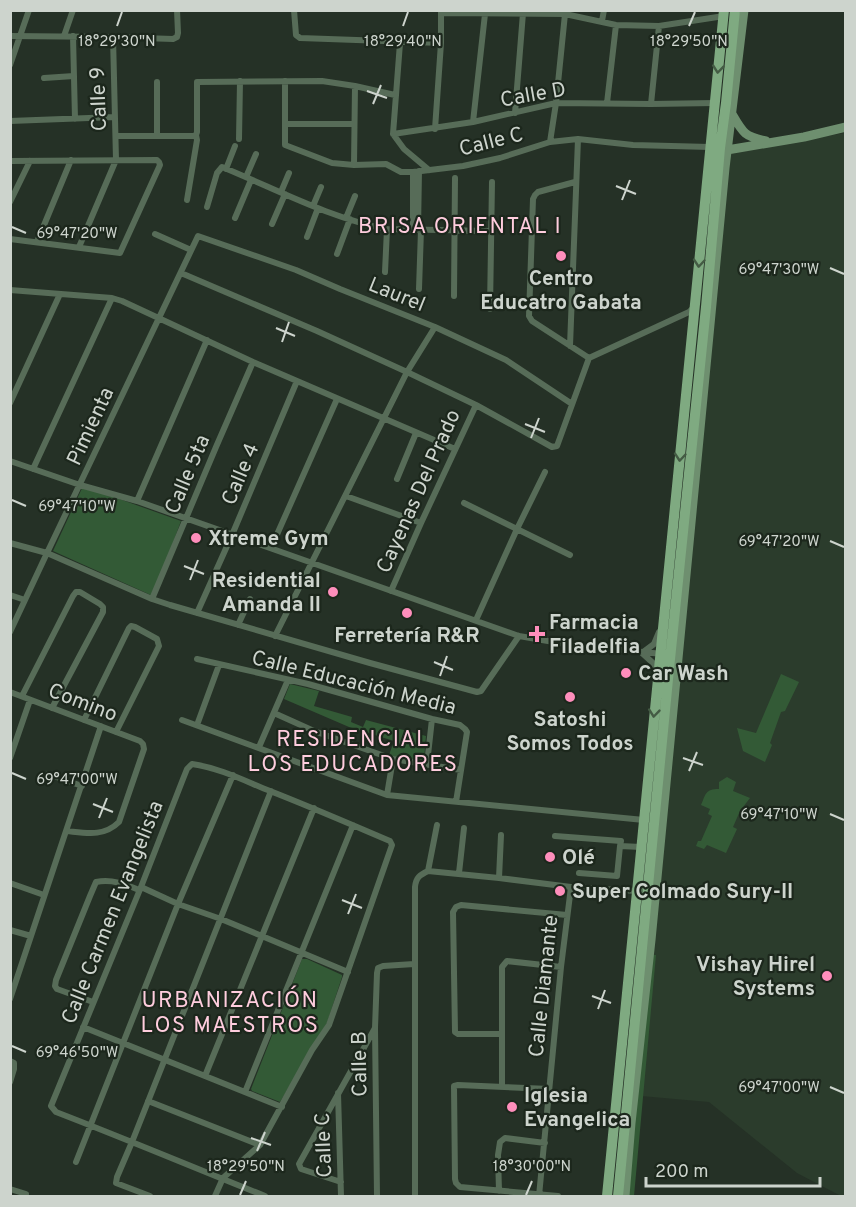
<svg xmlns="http://www.w3.org/2000/svg" width="856" height="1207" font-family="Overpass,sans-serif">
<rect width="100%" height="100%" fill="#253126"/>
<path fill="#2b3c2c" d="M845 133V1196H841L797 1173 709 1102 630 1095 722 153Z"/>
<path fill="#335a36" d="M83 486 181 521 153 596 53 551Z
M781 674 799 682 785 711 781 712 770 743 772 745 765 762 743 751 737 728 756 733Z
M290 684 319 691 314 706 352 717 351 722 363 727 366 720 426 736 424 760 400 758 389 755 394 741 349 727 284 699Z
M727 777 736 782 733 791 750 798 740 811 733 827 737 829 726 853 707 845 704 849 696 846 698 841H701L712 816 708 814 710 809 701 805C706 794 705 789 719 789V782Z
M642 954 656 955 634 1196H618Z
M302 959H307L342 975V977L327 1023 280 1102 252 1091 251 1089Z"/>
<g fill="none" stroke-linecap="round" stroke-linejoin="round">
<path stroke="#576c58" stroke-width="6" d="M294 10 296 35 300 38 441 43
M442 13 565 14 616 25 659 26 724 16
M602 21 604 10
M10 36 113 37 173 39 177 37 178 33 177 10
M64 36 73 10
M73 36 75 119
M400 43 393 134 404 149 429 170
M10 65 29 10
M44 78 74 76
M285 81V145L332 163 354 165 386 164 401 172H413L463 166 500 158 550 142 578 139 633 145 710 147
M607 103 616 25
M651 104 659 26
M515 113 523 13
M10 121 115 117
M473 122 485 14
M285 124H354
M435 129 441 43V11
M393 134 473 122 556 103 651 104 715 103
M116 136H194L196 135
M157 136V82
M239 139 240 81
M550 142 556 103 565 14
M10 161 157 160 159 162 160 165 120 253 10 239
M354 165 355 86
M226 169 235 146
M413 172V230
M246 177 256 154
M575 182 538 192 535 195 533 199 529 316 532 321 589 358
M281 192 289 173
M187 200 197 140 196 135 197 132V82L322 81 355 86 395 95
M10 202 30 161
M313 206 321 187
M207 207 217 173 222 167C276 189 329 218 387 229L491 231
M235 218 251 180
M346 218 355 196
M272 224 285 194
M418 230 419 171
M155 234 191 250
M307 237 318 208
M37 242 71 160
M79 247 116 160 113 37
M337 254 350 219
M385 272 387 229
M181 273 317 331 407 372 476 405 552 447 557 446 589 358 689 312 694 307
M419 289 421 230
M10 290 112 298 122 301 253 362 455 449
M454 296 455 178
M490 309 492 182
M570 346 578 139
M10 403 60 294
M10 461 80 485 137 501 519 636 571 645 663 654
M33 469 112 298
M397 479 416 433
M346 496 421 523
M137 501 207 340
M464 503 570 555
M10 543 47 553 152 599 170 605 370 663 477 692 481 691 519 636
M271 548 337 399
M391 591 421 523 476 405
M10 595 25 600
M152 599 216 447 253 362
M197 613 232 535 297 381
M476 620 517 529 545 472
M238 625 250 599
M10 632 47 553 198 236 296 270 340 289 435 327 506 360 572 404
M275 636 407 372 435 327
M197 659 308 684 432 719 460 725 465 729 467 732 456 802
M658 671 653 663 642 653 654 644 659 632
M10 692 140 741 143 744 144 749 119 822C104 837 86 833 67 831
M22 696 73 596 76 592H80L100 604 103 607V612L52 708
M274 713 314 731 393 759 461 770
M84 720 129 628 131 626 135 627 157 639 159 646 116 732
M182 720 387 795 644 820
M197 725 219 665
M259 747 288 680
M10 758 30 700
M427 764 432 719
M48 774 82 786
M387 795 393 759
M555 836 621 841 620 846
M428 871 437 825
M459 873 464 828
M579 873 617 876 620 846 641 847
M499 878 501 835
M10 883 44 895
M141 887 178 904 221 919 348 972
M10 930 31 936
M10 999 101 726
M93 1002 57 989 55 986 56 980 90 896 96 882C112 879 125 884 139 890
M83 1027 282 1107
M502 1034V967L507 961 561 967
M10 1061 14 1063V1069L10 1082
M205 1076 314 808
M502 1086V1034H458L455 1032 453 912 456 907 461 905 567 915
M549 1089 458 1085 454 1086 455 1179 456 1183 460 1187 558 1196
M245 1092 353 825
M338 1093 341 1196
M148 1101 260 1145
M76 1162 178 904 233 775
M341 1182 301 1169 299 1164 375 1028
M10 1189 26 1194
M499 1191 498 1155 500 1142 505 1138 545 1143
M150 1196 116 1183 117 1177 132 1142 271 791
M215 1196 223 1178 260 1145 312 1050 329 1025 392 845 390 841C350 824 311 807 270 791 245 781 220 768 192 764L187 769 183 779 141 887 51 1106 56 1112C126 1139 195 1168 265 1196
M377 1196 375 1028 377 973 378 968 383 966 414 964
M415 1196V887C416 877 420 875 428 871L499 878 571 887 637 891
M539 1196 561 967 571 887"/>
<path stroke="#6e8f6f" stroke-width="9" d="M732 114C743 133 744 136 766 141
M721 148 727 150 804 137 846 127
M625 1196 631 1123 651 940 725 168 744 10"/>
<path stroke="#7faa81" stroke-width="10" d="M607 1196 724 10
M618 1196 669 669 706 307 720 148 726 103 735 10"/>
</g>
<defs><path id="oneway-chevron" d="M-2-3.5L2.5 0L-2 3.5" fill="none" stroke-width="1.6" stroke-linecap="round" stroke-linejoin="round" transform="scale(1.5)"/></defs>
<g stroke="#445b44">
<use href="#oneway-chevron" transform="translate(718 69) rotate(96)"/>
<use href="#oneway-chevron" transform="translate(699 263) rotate(95)"/>
<use href="#oneway-chevron" transform="translate(680 457) rotate(95)"/>
<use href="#oneway-chevron" transform="translate(654 713) rotate(96)"/>
</g>
<path fill="none" stroke="#cdd4cd" stroke-width="2" d="M117 26 122 12M403 26 408 12M689 26 695 12M367 91 387 98M373 104 381 85M616 186 636 194M622 200 630 180M12 227 26 233M830 268 844 274M276 328 295 336M282 342 289 322M525 424 545 432M531 438 539 418M12 500 26 506M830 541 844 547M184 566 204 574M190 580 198 560M434 662 453 670M440 676 447 656M683 758 703 765M689 771 697 752M12 773 26 779M93 804 113 812M830 814 844 820M99 818 107 798M342 900 362 908M348 914 356 894M592 996 611 1003M598 1009 605 990M12 1046 26 1052M830 1087 844 1093M251 1138 271 1145M257 1151 265 1132M240 1195 246 1181M526 1195 532 1181"/>
<g fill="#fe8ebb" stroke="#1c271c" stroke-width="2">
<circle cx="561" cy="256" r="6"/>
<circle cx="196" cy="538" r="6"/>
<circle cx="333" cy="592" r="6"/>
<circle cx="407" cy="613" r="6"/>
<path d="M534 625h6v6h6v6h-6v6h-6v-6h-6v-6h6z"/>
<circle cx="626" cy="673" r="6"/>
<circle cx="570" cy="697" r="6"/>
<circle cx="550" cy="857" r="6"/>
<circle cx="560" cy="891" r="6"/>
<circle cx="827" cy="976" r="6"/>
<circle cx="512" cy="1107" r="6"/>
</g>
<g text-anchor="middle" stroke-width="4.5" stroke-linejoin="round" paint-order="stroke">
<g font-size="21" fill="#cdd4cd" stroke="#1c271c">
<text transform="translate(533 94) rotate(-10)" y="7">Calle D</text>
<text transform="translate(98 99) rotate(-92)" y="7">Calle 9</text>
<text transform="translate(491 141) rotate(-14)" y="7">Calle C</text>
<text transform="translate(397 294) rotate(22)" y="7">Laurel</text>
<text transform="translate(90 426) rotate(-65)" y="7">Pimienta</text>
<text transform="translate(187 474) rotate(-67)" y="7">Calle 5ta</text>
<text transform="translate(240 474) rotate(-67)" y="7">Calle 4</text>
<text transform="translate(418 491) rotate(-66)" y="7">Cayenas Del Prado</text>
<text transform="translate(354 682) rotate(14)" y="7">Calle Educación Media</text>
<text transform="translate(83 702) rotate(21)" y="7">Comino</text>
<text transform="translate(112 912) rotate(-68)" y="7">Calle Carmen Evangelista</text>
<text transform="translate(543 986) rotate(-84)" y="7">Calle Diamante</text>
<text transform="translate(359 1064) rotate(-91)" y="7">Calle B</text>
<text transform="translate(323 1145) rotate(-92)" y="7">Calle C</text>
</g>
<g font-size="21" font-weight="bold" fill="#cdd4cd" stroke="#1c271c" text-anchor="start">
<text x="561" y="285" text-anchor="middle">Centro<tspan x="561" dy="24">Educatro Gabata</tspan></text>
<text x="208" y="545">Xtreme Gym</text>
<text x="321" y="587" text-anchor="end">Residential<tspan x="321" dy="24">Amanda II</tspan></text>
<text x="549" y="629">Farmacia<tspan x="549" dy="24">Filadelfia</tspan></text>
<text x="407" y="642" text-anchor="middle">Ferretería R&amp;R</text>
<text x="638" y="680">Car Wash</text>
<text x="570" y="726" text-anchor="middle">Satoshi<tspan x="570" dy="24">Somos Todos</tspan></text>
<text x="562" y="864">Olé</text>
<text x="572" y="898">Super Colmado Sury-II</text>
<text x="815" y="971" text-anchor="end">Vishay Hirel<tspan x="815" dy="24">Systems</tspan></text>
<text x="524" y="1102">Iglesia<tspan x="524" dy="24">Evangelica</tspan></text>
</g>
<g font-size="22" letter-spacing="1.5" fill="#ffcdde" stroke="#1c271c">
<text x="460" y="233">BRISA ORIENTAL I</text>
<text x="353" y="746">RESIDENCIAL<tspan x="353" dy="25">LOS EDUCADORES</tspan></text>
<text x="230" y="1007">URBANIZACIÓN<tspan x="230" dy="25">LOS MAESTROS</tspan></text>
</g>
</g>
<g font-size="15" text-anchor="middle" fill="#cdd4cd" stroke="#1c271c" stroke-width="4.5" stroke-linejoin="round" paint-order="stroke">
<text x="117" y="46">18°29'30"N</text>
<text x="403" y="46">18°29'40"N</text>
<text x="689" y="46">18°29'50"N</text>
<text x="77" y="238">69°47'20"W</text>
<text x="779" y="274">69°47'30"W</text>
<text x="77" y="511">69°47'10"W</text>
<text x="779" y="546">69°47'20"W</text>
<text x="77" y="784">69°47'00"W</text>
<text x="779" y="819">69°47'10"W</text>
<text x="77" y="1057">69°46'50"W</text>
<text x="779" y="1092">69°47'00"W</text>
<text x="246" y="1171">18°29'50"N</text>
<text x="532" y="1171">18°30'00"N</text>
</g>
<rect width="856" height="1207" fill="none" stroke="#cdd4cd" stroke-width="24"/>
<path d="M646 1177v9h174v-9" fill="none" stroke="#cdd4cd" stroke-width="3"/>
<text x="655" y="1177" font-size="18" fill="#cdd4cd" stroke="#1c271c" stroke-width="4.5" paint-order="stroke">200 m</text>
</svg>
